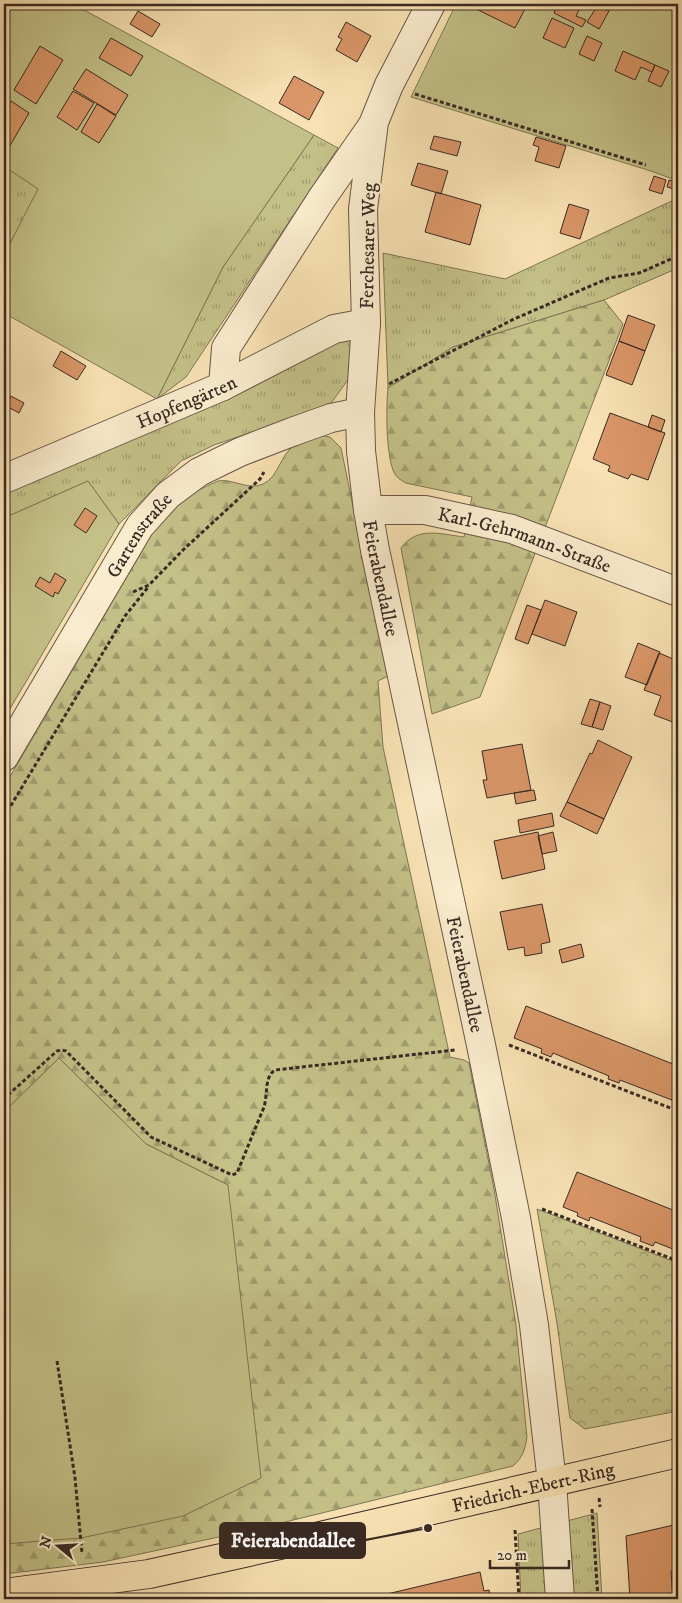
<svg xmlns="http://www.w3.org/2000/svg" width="682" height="1603" font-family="'IM FELL DW Pica',serif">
<defs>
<pattern id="grass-tufts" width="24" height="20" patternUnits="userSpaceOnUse" patternTransform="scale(1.25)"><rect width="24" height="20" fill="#c4c188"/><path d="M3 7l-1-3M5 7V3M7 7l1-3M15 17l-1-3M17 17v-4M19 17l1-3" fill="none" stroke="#a09d6f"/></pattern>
<pattern id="forest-firs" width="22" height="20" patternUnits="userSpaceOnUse" patternTransform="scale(1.25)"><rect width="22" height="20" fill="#c4c188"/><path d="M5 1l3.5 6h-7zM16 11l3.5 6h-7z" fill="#a09d6f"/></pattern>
<pattern id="park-crowns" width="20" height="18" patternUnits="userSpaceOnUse" patternTransform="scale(1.25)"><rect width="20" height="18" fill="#c4c188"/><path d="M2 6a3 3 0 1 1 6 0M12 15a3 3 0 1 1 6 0" fill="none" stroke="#a09d6f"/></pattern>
</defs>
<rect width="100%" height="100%" fill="#f8e2b3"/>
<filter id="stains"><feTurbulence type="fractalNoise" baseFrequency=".004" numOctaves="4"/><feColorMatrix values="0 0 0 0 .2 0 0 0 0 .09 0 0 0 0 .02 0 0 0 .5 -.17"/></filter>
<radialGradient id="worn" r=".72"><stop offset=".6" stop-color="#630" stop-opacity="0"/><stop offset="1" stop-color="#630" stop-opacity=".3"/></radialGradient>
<path fill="url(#grass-tufts)" stroke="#7e7656" d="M314 135 338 148 186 377 157 399 223 267Z
M4 166 39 189 4 255Z
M678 198V268L604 300 453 347 388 388 383 253 505 279Z
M341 334 352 336 350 377 329 406 214 445 181 461 119 524 88 481 4 518V488Z
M597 1513 602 1599H521L518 1534Z"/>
<path fill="url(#forest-firs)" stroke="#7e7656" d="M604 300 623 324 480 697 432 714 401 548C417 526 440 534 464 537L472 497 406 483C400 480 395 476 393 470 386 452 386 407 388 388L453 347Z
M320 435 330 437 341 448 388 676 378 681 383 747 450 1057 464 1060 469 1063 494 1189 516 1325 527 1437C525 1450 523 1457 513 1466L265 1527 103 1562 4 1574V1497L228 1185 146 1144 59 1058 4 1112V787L160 520 179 499 218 481C233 478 248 491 263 484 279 477 280 454 295 445 302 440 312 438 320 435Z"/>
<path fill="url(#park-crowns)" stroke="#7e7656" d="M537 1209 678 1263V1411L585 1429 570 1418 557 1323Z"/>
<path fill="#c4c188" stroke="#7e7656" d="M4 4H73L314 135 223 267 157 399 4 313V255L38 189 4 166Z
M456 4H678V181L651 171 411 97Z
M88 481 119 524 4 719V518Z
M59 1058 146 1144 228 1185 261 1478 183 1516 81 1538 4 1544V1112Z"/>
<path fill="#da9769" stroke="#392a23" d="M156 4H169L165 9Z
M471 4H513L525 9 515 28 470 6Z
M545 4H558L556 9Z
M558 4H582L576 16 586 20 582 27 554 13Z
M598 5 609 11 599 29 587 22Z
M138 11 160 24 152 37 130 24Z
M552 18 574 28 565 48 543 38Z
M346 22 371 36 357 62 336 50 342 39 338 37Z
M587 36 602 43 594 61 579 54Z
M111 38 143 56 131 76 99 58Z
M40 46 63 60 36 104 14 90Z
M623 51 655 65 652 72 641 67 635 80 615 71Z
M655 65 669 71 661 87 648 81Z
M86 69 128 95 116 115 73 89Z
M676 75 678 76V88L672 84Z
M294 76 324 92 309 120 279 103Z
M73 91 94 103 77 130 57 117Z
M11 101 29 113 5 154 4 113Z
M97 104 116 116 99 143 81 132Z
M434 136 461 142 457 156 430 149Z
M536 137 566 146 559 168 535 161 539 147 533 145Z
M418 163 448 171 441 194 411 185Z
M654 176 666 180 662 194 649 190Z
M669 180 676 182 674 189 667 187Z
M436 192 481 205 470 245 425 232Z
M569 204 589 210 580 239 560 233Z
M628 315 655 325 645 351 619 341Z
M619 341 645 351 632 385 606 375Z
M61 351 86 366 77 380 53 366Z
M11 396 24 403 19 413 6 406Z
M610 413 665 433 648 480 631 474 628 479 608 471 610 466 593 459Z
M652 415 665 420 661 432 648 427Z
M85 508 97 516 86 533 74 525Z
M55 573 66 580 58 594 55 592 53 597 35 586 40 577 50 583Z
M545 600 577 612 565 646 532 634Z
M527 605 541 610 528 644 515 639Z
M638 643 660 652 647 685 625 677Z
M659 653 678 661V724L654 715 661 696 644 690Z
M590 699 600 702 592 727 581 724Z
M600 702 611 706 603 730 592 727Z
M598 740 632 757 604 819 567 802 590 753 592 754Z
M522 744 531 790 487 798 483 780H487L482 751Z
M534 790 536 800 516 804 514 793Z
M567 802 604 819 597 834 560 816Z
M552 813 554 826 520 833 518 820Z
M538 832 545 869 502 879 494 841Z
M553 832 557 851 542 854 538 836Z
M542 904 550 942 541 944 542 953 525 956 524 947 508 950 500 912Z
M581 944 584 957 562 963 559 950Z
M526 1006 678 1066V1106L676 1105 677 1102 620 1080 619 1083 608 1079 609 1076 553 1053 551 1057 541 1053 542 1049 514 1038Z
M577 1172 678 1212V1251L655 1242 653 1246 640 1241 641 1237 590 1217 589 1221 577 1216 578 1213 563 1207Z
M678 1524V1569L671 1571 673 1599H630L626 1536Z
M480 1572 484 1591 489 1590 491 1599H388L387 1594Z"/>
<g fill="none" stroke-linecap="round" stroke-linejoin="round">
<g stroke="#695847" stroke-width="30">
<g id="minor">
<path id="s1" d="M431 4 389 85 374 122 363 209 366 323 360 412 361 451 368 510 375 550 481 1045 516 1218 534 1325 552 1482 560 1599"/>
<path d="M223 386 226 348 322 198 372 126"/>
<path id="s2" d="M4 479 223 386 334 329 366 323"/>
<path id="s3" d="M368 510H425L512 529 678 592"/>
<path id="s4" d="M4 757 140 526 168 495 199 472 240 452 292 432 331 418 360 412"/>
</g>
</g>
<g stroke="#392a23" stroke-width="30">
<g id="major">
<path id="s5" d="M4 1593 149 1574 325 1535 678 1453"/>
</g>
</g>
<path stroke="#392a23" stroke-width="3" stroke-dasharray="4 2.5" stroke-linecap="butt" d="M415 94 646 165
M389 384 514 319 609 278 639 273 678 256
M133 592 149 585 183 550 260 479 264 472
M4 817 125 616 149 586
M509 1045 678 1111
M4 1083 8 1095 4 1099
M8 1095 57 1051 62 1050 66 1051 151 1137 232 1175 237 1173 264 1107C268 1094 264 1077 275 1070L455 1050
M542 1209 678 1261
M57 1361 75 1478 82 1553
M599 1498 600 1507
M592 1509 598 1599
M515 1530 519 1599"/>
<use href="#minor" stroke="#faecce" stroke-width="28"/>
<use href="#major" stroke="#f8e2b3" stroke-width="28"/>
</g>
<g text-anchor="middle" stroke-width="4.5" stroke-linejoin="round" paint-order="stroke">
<g font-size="19" fill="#392a23" stroke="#faecce">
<text transform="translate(367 246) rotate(-89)" y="7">Ferchesarer Weg</text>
<text dy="7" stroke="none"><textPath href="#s2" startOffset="198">Hopfengärten</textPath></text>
<text dy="7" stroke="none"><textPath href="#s4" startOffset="260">Gartenstraße</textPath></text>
<text dy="7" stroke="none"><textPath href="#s3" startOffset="161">Karl-Gehrmann-Straße</textPath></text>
<text dy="7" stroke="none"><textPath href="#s1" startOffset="590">Feierabendallee</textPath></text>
<text dy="7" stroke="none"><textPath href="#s1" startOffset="995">Feierabendallee</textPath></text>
<text dy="7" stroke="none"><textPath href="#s5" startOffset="540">Friedrich-Ebert-Ring</textPath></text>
</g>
</g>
<path fill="none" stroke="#392a23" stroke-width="2" d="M428 1528L365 1540"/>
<circle fill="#392a23" stroke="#faecce" stroke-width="2" cx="428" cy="1528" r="5"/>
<rect fill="#392a23" stroke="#392a23" stroke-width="2" x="220" y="1523" width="145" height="35" rx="5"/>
<g font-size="20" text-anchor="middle" font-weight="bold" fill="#fff">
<text x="293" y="1547">Feierabendallee</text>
</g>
<rect width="682" height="1603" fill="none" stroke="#f8e2b3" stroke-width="20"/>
<rect x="5" y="5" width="672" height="1593" fill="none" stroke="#392a23" stroke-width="2.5"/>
<rect x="10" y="10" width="662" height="1583" fill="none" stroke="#392a23"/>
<g transform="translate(58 1546) rotate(288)" stroke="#faecce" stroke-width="4" paint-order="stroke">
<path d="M0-4L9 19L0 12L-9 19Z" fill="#392a23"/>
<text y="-8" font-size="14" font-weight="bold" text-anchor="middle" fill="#392a23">N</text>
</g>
<path d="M490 1560v8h79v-8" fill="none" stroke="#392a23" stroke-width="2.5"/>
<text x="497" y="1560" font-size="15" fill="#392a23" stroke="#faecce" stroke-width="4" paint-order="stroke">20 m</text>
<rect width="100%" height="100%" filter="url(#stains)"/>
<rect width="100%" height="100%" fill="url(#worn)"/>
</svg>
